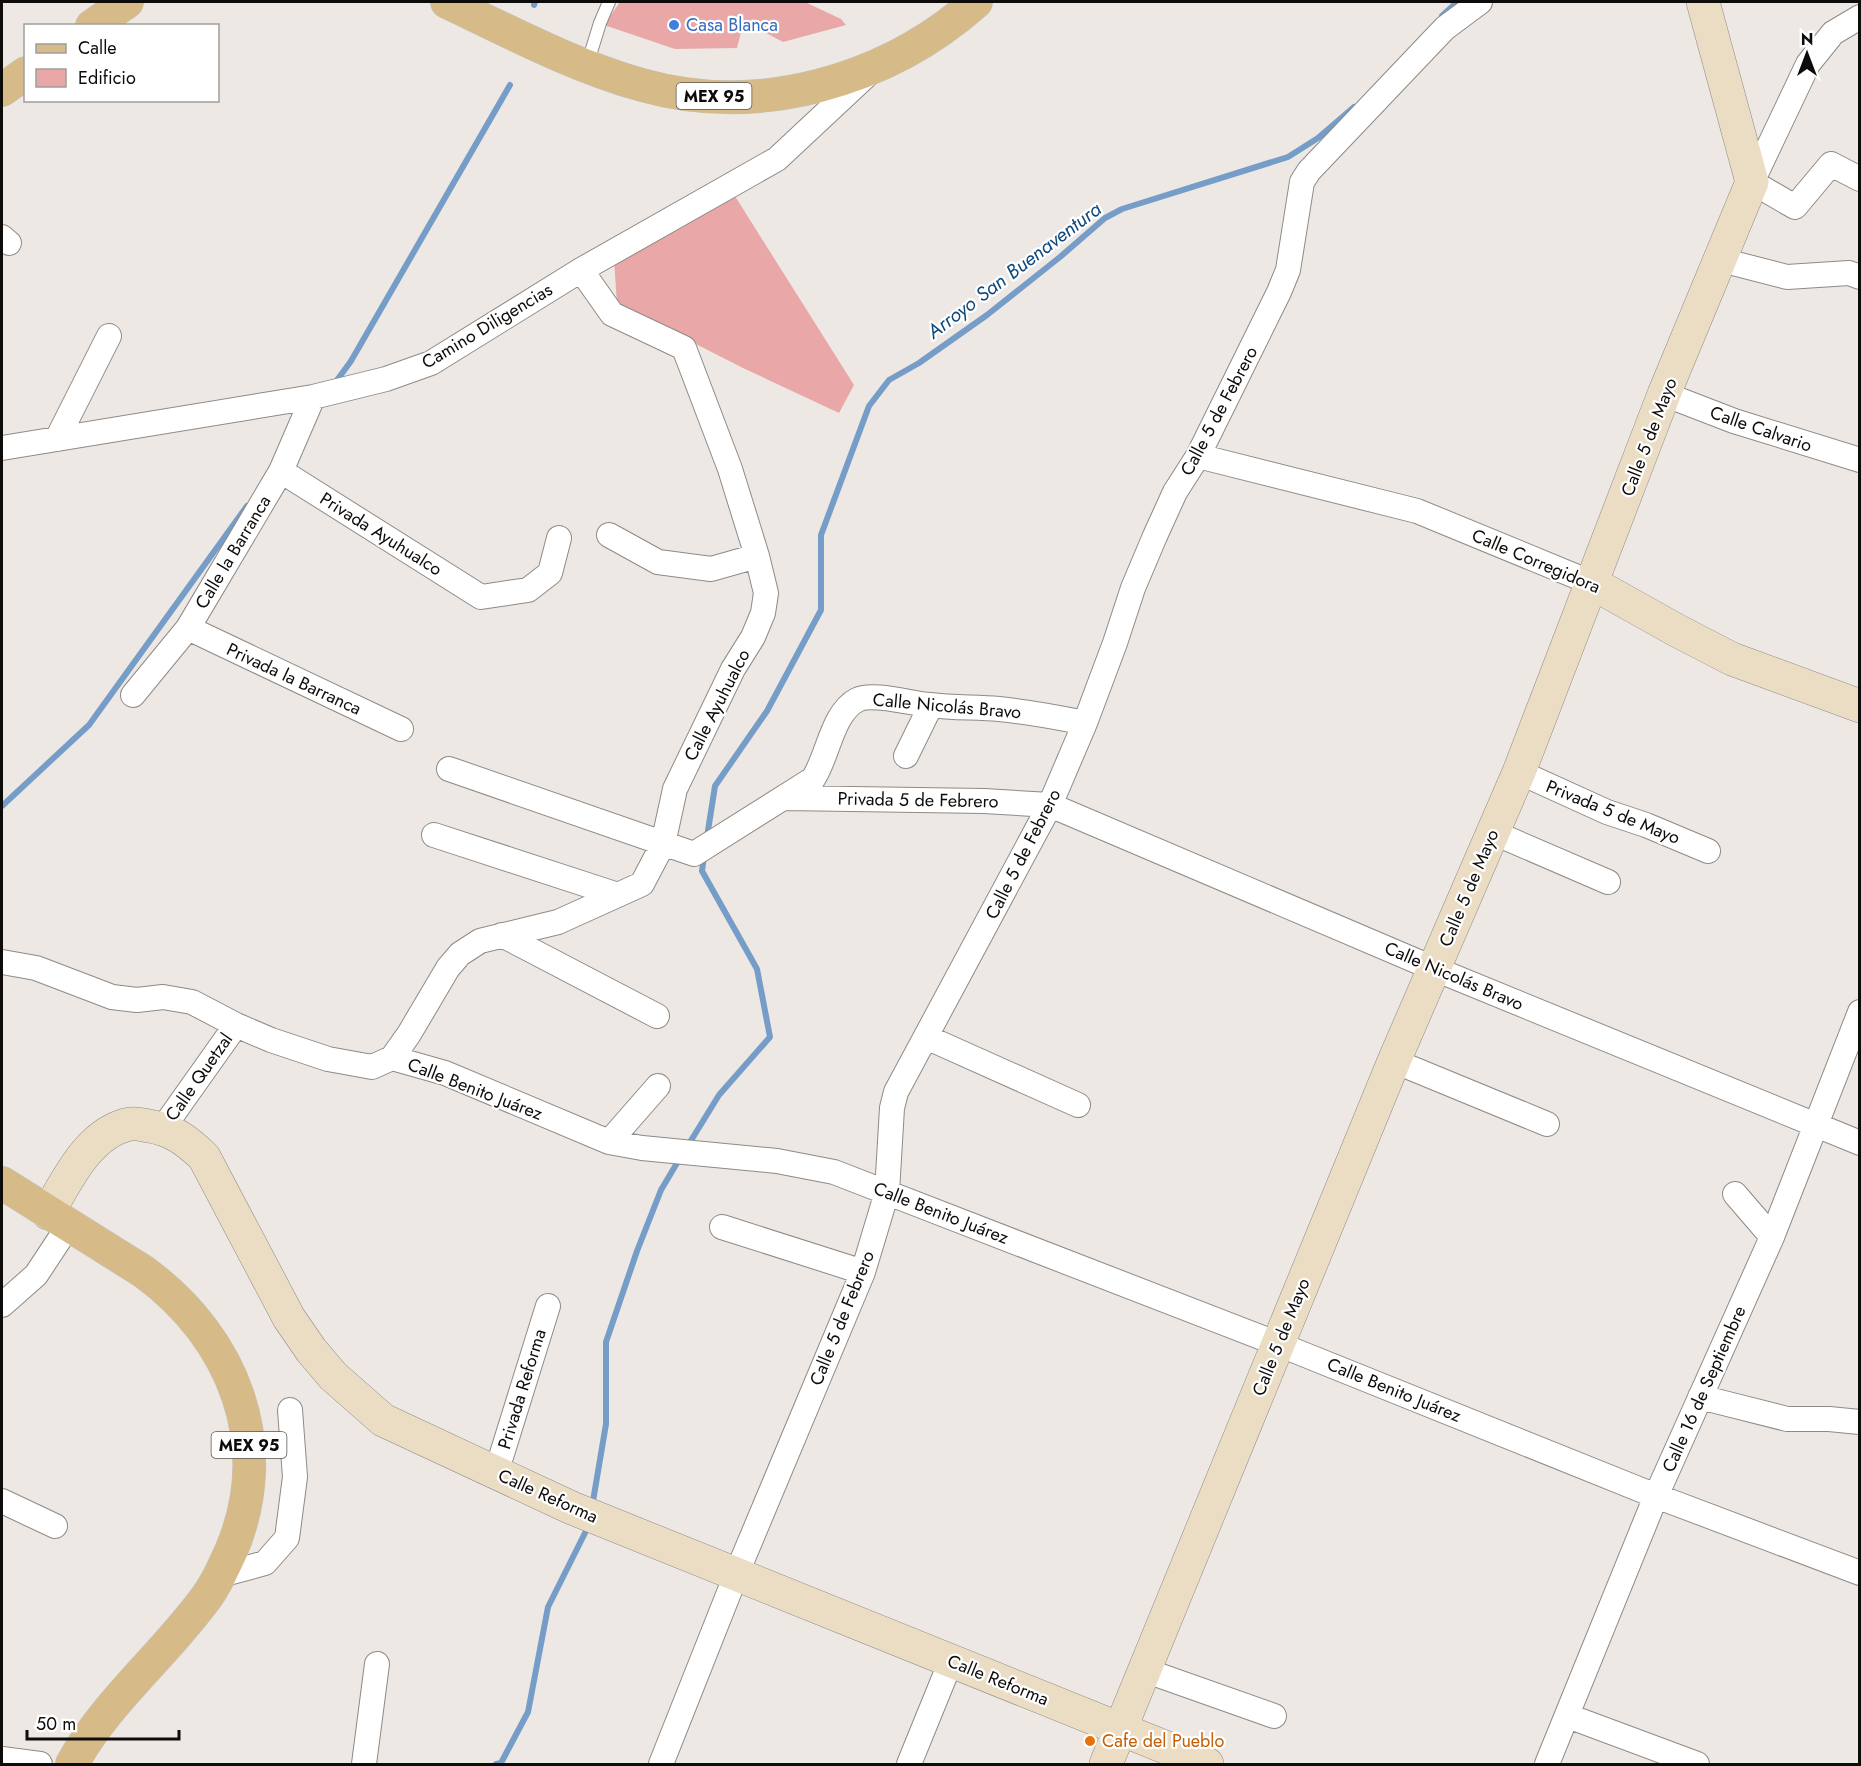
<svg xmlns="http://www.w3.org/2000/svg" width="1861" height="1766" font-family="Jost,sans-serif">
<rect width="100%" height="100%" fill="#ede8e4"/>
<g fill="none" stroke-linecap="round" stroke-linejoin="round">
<path stroke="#769dc8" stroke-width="6" d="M534 5 535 2
M1442 16 1457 2
M335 383 351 361 510 85
M2 806 89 725 247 506
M707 837 715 786 767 711 821 610V535L869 406 889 380 919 363 987 315 1060 257 1105 218 1122 209 1288 157 1318 138 1354 107
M687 1147 719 1095 770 1037 757 969 702 871 704 856
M592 1507 606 1424V1342L637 1251 661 1190 680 1158
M496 1764 501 1763 528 1712 548 1607 589 1525"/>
</g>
<path fill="#e9a8a7" d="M620 2H805L841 19 846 25 783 42 744 21 737 48 675 49 604 25Z
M733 193 854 385 839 413 743 368 617 304 614 260Z"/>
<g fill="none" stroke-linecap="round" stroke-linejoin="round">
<g stroke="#8e8a86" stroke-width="14">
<path id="lane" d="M587 65 600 23 609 2"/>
</g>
<g stroke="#8e8a86" stroke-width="26">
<path id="street" d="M1860 17 1833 33 1808 64 1752 182 1795 207 1831 164 1860 179
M2 237 9 243
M1721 260 1787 277 1849 273 1860 277
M1664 394 1734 421 1860 460
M57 439 109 336
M2 448 313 397 386 379 431 363 581 270 777 159 869 73
M1198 456 1417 511 1592 583
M281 471 481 597 528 590 550 573 559 538
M609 535 658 562 711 569 757 556
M188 628 401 729
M133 695 188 628 281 471 313 397
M906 756 931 705
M449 769 694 854 813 779C828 757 832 713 857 700 873 692 912 704 930 705 953 708 976 707 999 709 1028 712 1056 717 1085 723
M1519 772 1607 812 1646 825 1708 851
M785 798 984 801 1050 805 1435 969 1860 1143
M1492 832 1608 882
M434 835 618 895
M502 935 657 1016
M2 962 36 968 112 997 137 1000 163 997 192 1002 236 1025 271 1040 328 1059 372 1067 392 1058 445 1073 609 1142 642 1148 777 1161 834 1172 1278 1344 1656 1496 1860 1573
M926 1037 1078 1105
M392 1058 409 1034 448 968 460 954 480 941 558 922 642 884 663 844 675 789 733 669 753 637 763 613 766 593 757 556 730 469 684 348 612 314 581 270
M1394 1061 1547 1124
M163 1128 236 1025
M609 1142 658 1086
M1735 1194 1772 1237
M722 1227 863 1272
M2 1305 36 1275 69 1225
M1700 1397 1787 1419H1829L1860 1422
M496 1473 548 1306
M2 1501 55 1526
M221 1575 265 1563 287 1538 295 1477 290 1410
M1144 1670 1274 1716
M1568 1716 1697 1764
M2 1759 40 1764
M364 1764 377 1664
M661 1764 736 1575 863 1272 887 1192 892 1108 896 1092 1050 805 1085 723 1115 643 1133 588 1155 536 1175 492 1198 456 1279 292 1288 270 1302 182 1309 171 1445 28 1480 2
M909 1764 951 1661
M1547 1764 1656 1496 1772 1237 1860 1012"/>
</g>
<g stroke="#8e8a86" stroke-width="34">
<path id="secondary" d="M1592 583 1676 630 1732 659 1860 706
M48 1213C67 1180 89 1132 130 1124 136 1123 143 1125 149 1126 173 1130 186 1140 204 1157L289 1318 311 1350 333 1376 383 1420 572 1508 1207 1764
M1106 1764 1394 1061 1519 772 1664 394 1752 182 1703 2"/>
</g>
<g stroke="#c5c5c4" stroke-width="34">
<path id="primary" d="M447 2C510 32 574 66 642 85 759 118 887 81 976 2
M92 26 127 2
M2 90 26 73
M2 1183 144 1272C234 1338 276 1445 231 1551 224 1566 218 1581 208 1595 166 1654 107 1700 72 1764"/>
</g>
<use href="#lane" stroke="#fff" stroke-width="12"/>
<use href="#street" stroke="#fff" stroke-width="24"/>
<use href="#secondary" stroke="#eaddc4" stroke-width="33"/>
<use href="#primary" stroke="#d6bb89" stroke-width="33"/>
</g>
<circle fill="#3f7fe0" stroke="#fff" stroke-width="2" cx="674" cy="25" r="6"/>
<circle fill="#e8710a" stroke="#fff" stroke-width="2" cx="1090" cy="1741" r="6"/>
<g text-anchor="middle" stroke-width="4.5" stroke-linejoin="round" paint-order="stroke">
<g fill="#fff" stroke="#565554" stroke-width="1.5">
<rect x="676.5" y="83" width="75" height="26" rx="4.5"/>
<rect x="211.5" y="1432" width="75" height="26" rx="4.5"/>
</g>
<g font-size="16" font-weight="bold" fill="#0e0c0b">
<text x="714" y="102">MEX 95</text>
<text x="249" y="1451">MEX 95</text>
</g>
<g font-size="18" fill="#366cbe" stroke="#fff" text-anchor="start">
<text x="686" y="31">Casa Blanca</text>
</g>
<g font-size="18" fill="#0e0c0b" stroke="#fff">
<text transform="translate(487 326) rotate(-31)" y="6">Camino Diligencias</text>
<text transform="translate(1219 411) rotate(-62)" y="6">Calle 5 de Febrero</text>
<text transform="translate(1761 429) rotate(19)" y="6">Calle Calvario</text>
<text transform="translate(1649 437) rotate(-69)" y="6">Calle 5 de Mayo</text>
<text transform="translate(381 534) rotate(32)" y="6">Privada Ayuhualco</text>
<text transform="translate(233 552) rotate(-59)" y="6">Calle la Barranca</text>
<text transform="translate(1536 561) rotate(23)" y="6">Calle Corregidora</text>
<text transform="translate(294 679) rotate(25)" y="6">Privada la Barranca</text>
<text transform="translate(717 705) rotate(-63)" y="6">Calle Ayuhualco</text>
<text transform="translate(947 706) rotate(5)" y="6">Calle Nicolás Bravo</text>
<text transform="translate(918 800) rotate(1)" y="6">Privada 5 de Febrero</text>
<text transform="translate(1613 812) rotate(22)" y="6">Privada 5 de Mayo</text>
<text transform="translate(1023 854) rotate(-63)" y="6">Calle 5 de Febrero</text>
<text transform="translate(1469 888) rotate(-67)" y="6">Calle 5 de Mayo</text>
<text transform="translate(1454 976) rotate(23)" y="6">Calle Nicolás Bravo</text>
<text transform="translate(199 1077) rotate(-55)" y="6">Calle Quetzal</text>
<text transform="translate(475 1089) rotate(21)" y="6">Calle Benito Juárez</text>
<text transform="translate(941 1213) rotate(21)" y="6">Calle Benito Juárez</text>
<text transform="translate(842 1318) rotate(-68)" y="6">Calle 5 de Febrero</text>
<text transform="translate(1281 1337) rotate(-68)" y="6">Calle 5 de Mayo</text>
<text transform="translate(522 1389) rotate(-73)" y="6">Privada Reforma</text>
<text transform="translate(1704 1389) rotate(-66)" y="6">Calle 16 de Septiembre</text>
<text transform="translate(1394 1390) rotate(22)" y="6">Calle Benito Juárez</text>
<text transform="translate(548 1496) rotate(24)" y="6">Calle Reforma</text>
<text transform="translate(998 1680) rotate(22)" y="6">Calle Reforma</text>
</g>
<g font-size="18" fill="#c56008" stroke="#fff" text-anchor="start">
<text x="1102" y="1747">Cafe del Pueblo</text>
</g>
<g font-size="20" font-style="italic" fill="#0e497e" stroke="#fff">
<text transform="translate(1014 270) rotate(-37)" y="7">Arroyo San Buenaventura</text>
</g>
</g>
<rect width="1861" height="1766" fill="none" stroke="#0e0c0b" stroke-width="6"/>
<rect x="24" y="24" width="195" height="78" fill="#ffffff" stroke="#9f9e9d" stroke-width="1.5"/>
<rect x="36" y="44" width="30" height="9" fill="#d6bb89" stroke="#9f9e9d" stroke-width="1.5"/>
<text x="78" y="54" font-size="18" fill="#0e0c0b">Calle</text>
<rect x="36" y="69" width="30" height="18" fill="#e9a8a7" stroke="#9f9e9d" stroke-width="1.5"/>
<text x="78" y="84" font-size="18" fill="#0e0c0b">Edificio</text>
<g transform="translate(1807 54)" stroke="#ffffff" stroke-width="4.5" paint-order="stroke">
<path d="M0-4.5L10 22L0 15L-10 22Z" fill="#0e0c0b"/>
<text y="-9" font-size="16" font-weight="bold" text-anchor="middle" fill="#0e0c0b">N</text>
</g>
<path d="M27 1730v9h152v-9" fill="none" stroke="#0e0c0b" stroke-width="3"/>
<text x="36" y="1730" font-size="18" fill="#0e0c0b" stroke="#ffffff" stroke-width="4.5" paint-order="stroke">50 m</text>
</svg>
